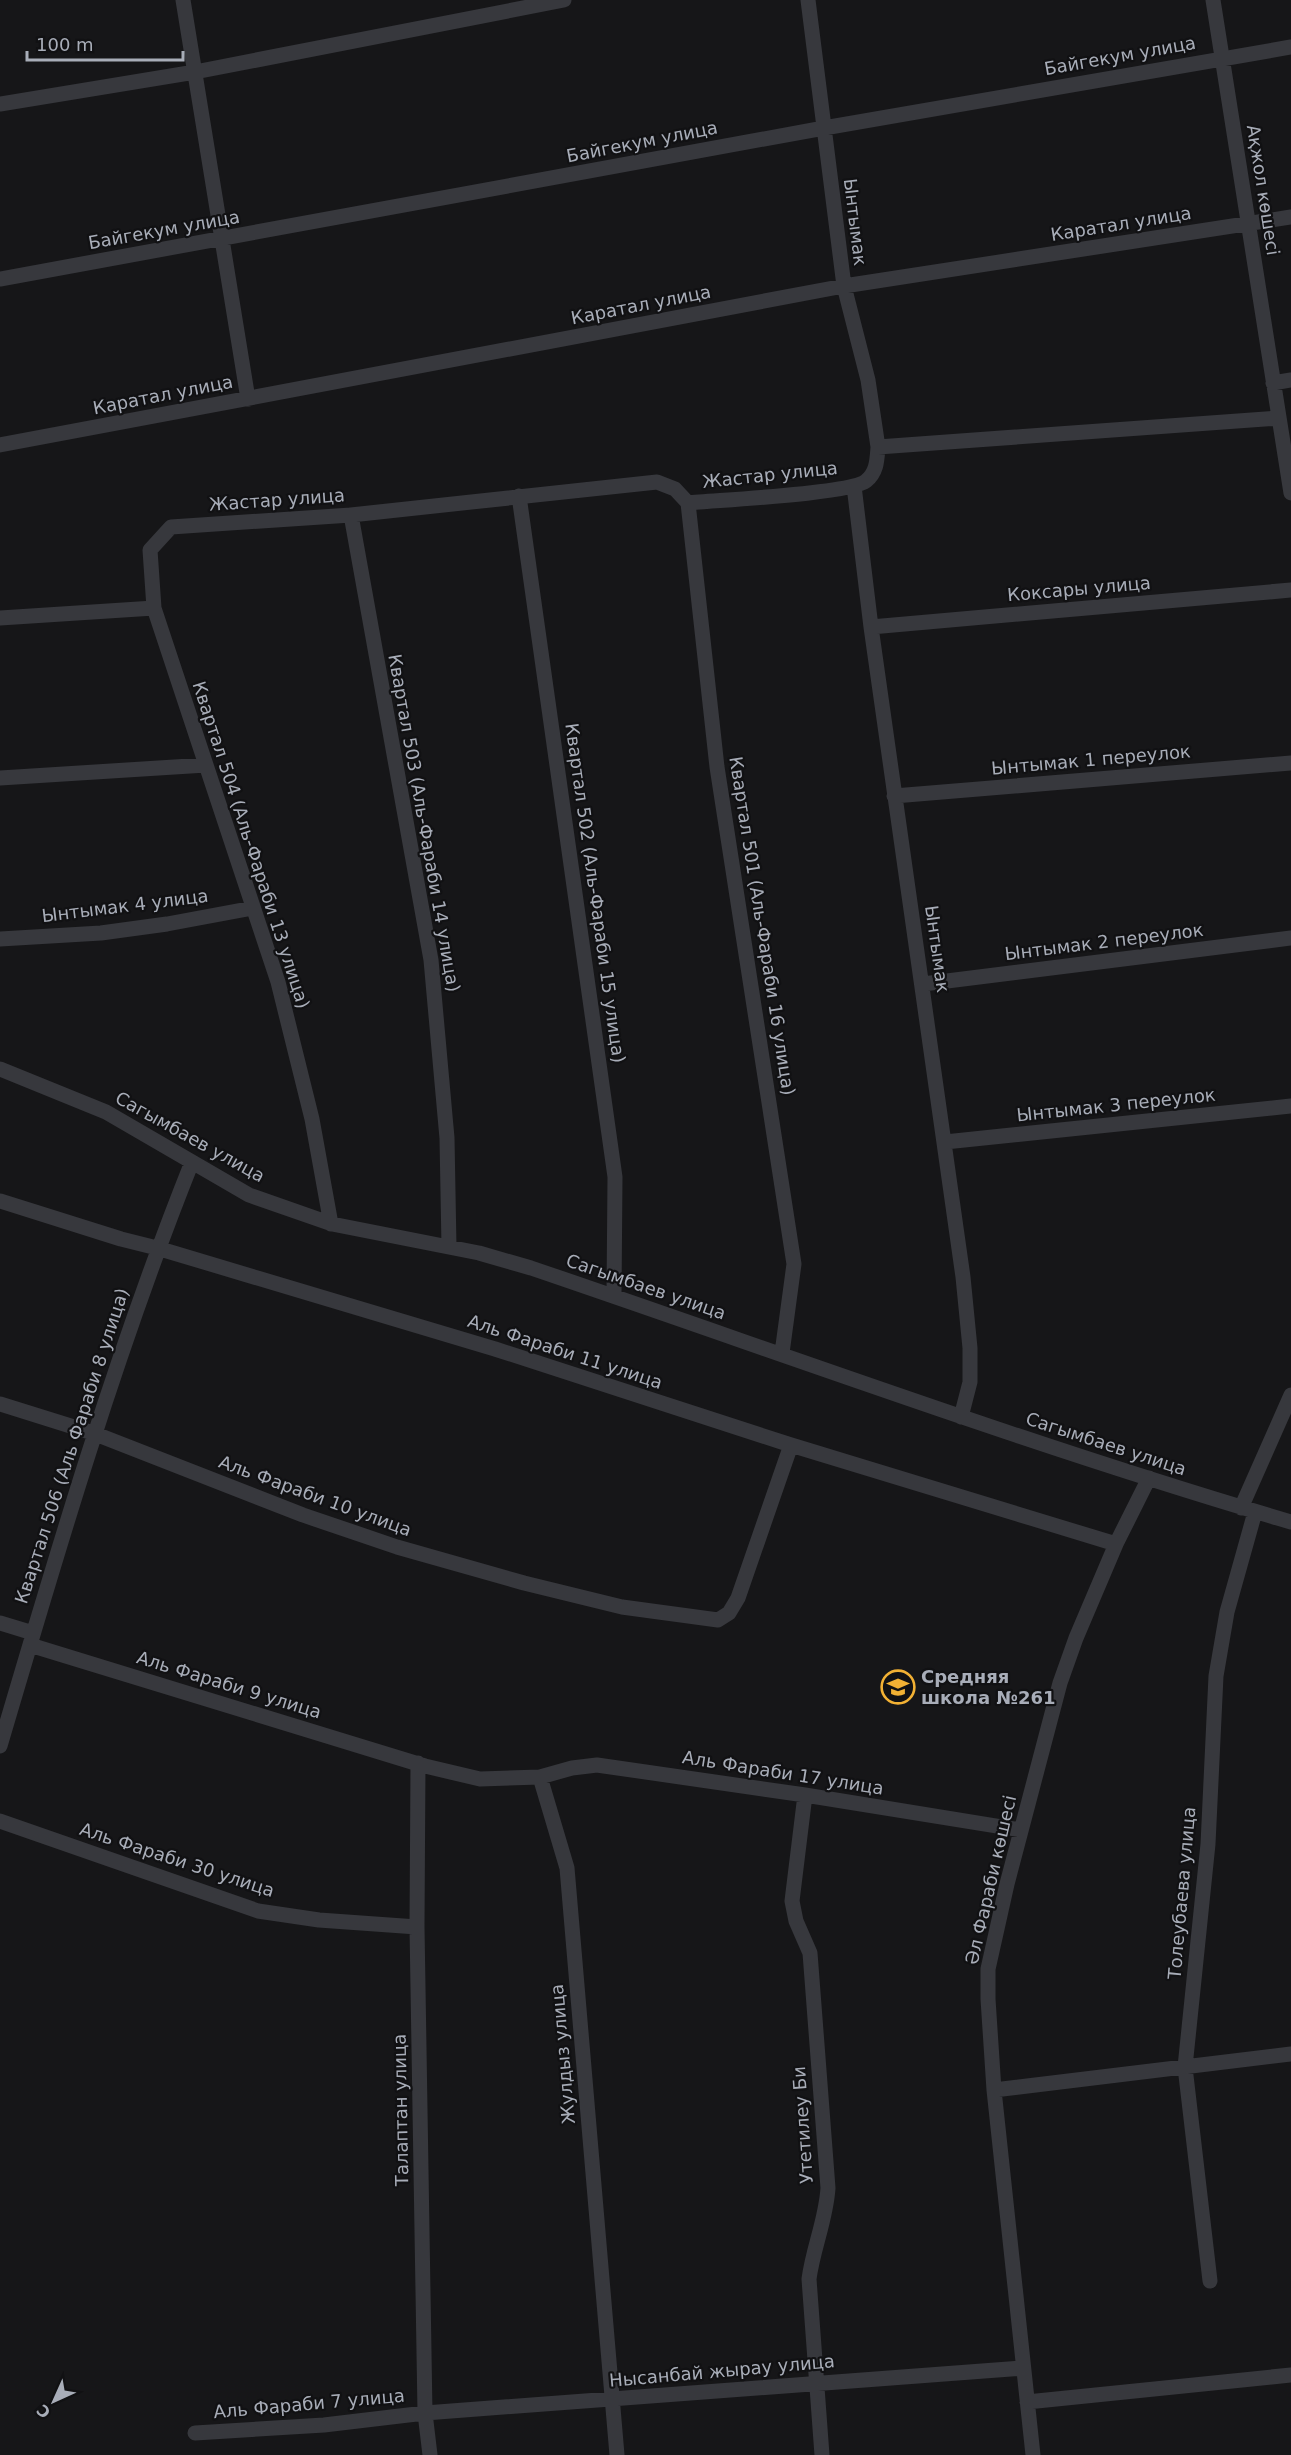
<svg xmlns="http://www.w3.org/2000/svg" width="1291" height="2455" font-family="'DejaVu Sans',sans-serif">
<rect width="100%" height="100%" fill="#161618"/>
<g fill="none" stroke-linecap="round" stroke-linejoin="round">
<path stroke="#37383d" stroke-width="15" d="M183 0 248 399
M808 0 844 286 868 380 878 447
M1213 0 1291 493
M0 104 195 72 564 0
M0 279 824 128 1291 47
M1273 383 1291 380
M0 445 844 286 1291 217
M854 486 871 627 963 1277 970 1348V1382L961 1417
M519 496 615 1177 614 1296
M688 503 717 767 794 1264 782 1353
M351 515 431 960 447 1138 449 1247
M0 618 154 608
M871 627 1291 590
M0 778 206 765
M894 796 1291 763
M0 939 101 933 167 924 253 908
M923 984 1291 938
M0 1069 106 1112 249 1195 332 1224 479 1253 531 1268C784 1354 1035 1447 1291 1522
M945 1142 1291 1106
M0 1201 121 1239 157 1248 495 1349 791 1445 1116 1544
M331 1224 312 1119 278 982 154 608 150 550 171 527 351 515 657 482 675 489 688 503C717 500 850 494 866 481 877 472 877 460 878 447L1279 418
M0 1404 93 1433 303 1515 397 1547 524 1583 622 1607 718 1620 729 1613 738 1598 791 1445
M1241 1508 1291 1395
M0 1623 33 1633
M30 1645 425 1766 480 1779 540 1777 567 1868 617 2455
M0 1746C58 1549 116 1352 192 1162
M418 1763 417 1927 425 2413 430 2455
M540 1777 572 1768 597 1765 805 1795 1021 1830
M805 1795 792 1901 796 1921 810 1953 828 2188C826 2220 813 2248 809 2279L822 2455
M0 1821 258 1911 319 1920 417 1927
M994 2090 1291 2054
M1210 2281 1185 2067 1208 1844 1216 1676 1227 1612 1255 1512
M1027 2402 1291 2375
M195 2433 324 2425 425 2413 1023 2368
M1033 2455 994 2090 988 1999V1969L1007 1884 1060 1683 1076 1638 1116 1544 1149 1478"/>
</g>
<defs>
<g id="school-ring" transform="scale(1.725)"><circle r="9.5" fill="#111113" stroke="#f2b134" stroke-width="1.5"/><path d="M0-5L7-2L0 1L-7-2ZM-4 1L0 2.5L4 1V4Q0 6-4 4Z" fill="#f2b134"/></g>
</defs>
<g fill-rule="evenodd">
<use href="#school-ring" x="898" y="1687"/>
</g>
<g text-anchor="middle" stroke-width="4.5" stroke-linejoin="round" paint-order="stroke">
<g font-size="18" fill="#a8adb8" stroke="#111113">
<text transform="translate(1120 56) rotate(-10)" y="6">Байгекум улица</text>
<text transform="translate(642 142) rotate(-11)" y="6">Байгекум улица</text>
<text transform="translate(1263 190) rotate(81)" y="6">Ақжол көшесі</text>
<text transform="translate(855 222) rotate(83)" y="6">Ынтымак</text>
<text transform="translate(1121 224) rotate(-9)" y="6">Каратал улица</text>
<text transform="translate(164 230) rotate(-10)" y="6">Байгекум улица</text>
<text transform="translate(641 305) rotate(-11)" y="6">Каратал улица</text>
<text transform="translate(163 395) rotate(-11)" y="6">Каратал улица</text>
<text transform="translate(770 475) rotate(-6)" y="6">Жастар улица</text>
<text transform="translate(277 500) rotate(-4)" y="6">Жастар улица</text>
<text transform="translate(1079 589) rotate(-5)" y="6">Коксары улица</text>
<text transform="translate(1091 760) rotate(-5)" y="6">Ынтымак 1 переулок</text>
<text transform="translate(424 823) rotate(80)" y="6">Квартал 503 (Аль-Фараби 14 улица)</text>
<text transform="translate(251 845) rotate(72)" y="6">Квартал 504 (Аль-Фараби 13 улица)</text>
<text transform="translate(595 893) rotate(82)" y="6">Квартал 502 (Аль-Фараби 15 улица)</text>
<text transform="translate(125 906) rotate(-7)" y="6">Ынтымак 4 улица</text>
<text transform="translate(762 926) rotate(81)" y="6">Квартал 501 (Аль-Фараби 16 улица)</text>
<text transform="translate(1104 942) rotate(-7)" y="6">Ынтымак 2 переулок</text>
<text transform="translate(937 949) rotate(82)" y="6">Ынтымак</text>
<text transform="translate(1116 1105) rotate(-6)" y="6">Ынтымак 3 переулок</text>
<text transform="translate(190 1137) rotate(29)" y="6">Сагымбаев улица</text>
<text transform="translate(646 1287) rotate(19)" y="6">Сагымбаев улица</text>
<text transform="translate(565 1352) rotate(18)" y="6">Аль Фараби 11 улица</text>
<text transform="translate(1106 1444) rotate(18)" y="6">Сагымбаев улица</text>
<text transform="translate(72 1446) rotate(-72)" y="6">Квартал 506 (Аль Фараби 8 улица)</text>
<text transform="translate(315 1496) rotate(20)" y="6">Аль Фараби 10 улица</text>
<text transform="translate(229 1685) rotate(17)" y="6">Аль Фараби 9 улица</text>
<text transform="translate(783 1773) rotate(9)" y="6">Аль Фараби 17 улица</text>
<text transform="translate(177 1860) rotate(18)" y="6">Аль Фараби 30 улица</text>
<text transform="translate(991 1880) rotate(-77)" y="6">Әл Фараби көшесі</text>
<text transform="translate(1182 1893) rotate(-85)" y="6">Толеубаева улица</text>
<text transform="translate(563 2054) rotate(-95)" y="6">Жулдыз улица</text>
<text transform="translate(401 2110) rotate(-91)" y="6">Талаптан улица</text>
<text transform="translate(803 2125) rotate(-94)" y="6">Утетилеу Би</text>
<text transform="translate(722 2371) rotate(-5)" y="6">Нысанбай жырау улица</text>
<text transform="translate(309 2404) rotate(-5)" y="6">Аль Фараби 7 улица</text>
</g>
<g font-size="18" font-weight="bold" fill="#a8adb8" stroke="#111113" text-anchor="start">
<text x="921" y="1683">Средняя<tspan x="921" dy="21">школа №261</tspan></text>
</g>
</g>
<g transform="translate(54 2401) rotate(225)" stroke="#111113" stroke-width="4.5" paint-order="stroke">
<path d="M0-4.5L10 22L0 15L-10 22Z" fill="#a8adb8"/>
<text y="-9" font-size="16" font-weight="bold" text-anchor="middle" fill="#a8adb8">С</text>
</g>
<path d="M27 51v9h156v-9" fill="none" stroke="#a8adb8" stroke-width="3"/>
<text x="36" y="51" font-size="18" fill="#a8adb8" stroke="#111113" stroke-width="4.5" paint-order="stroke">100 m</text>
</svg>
